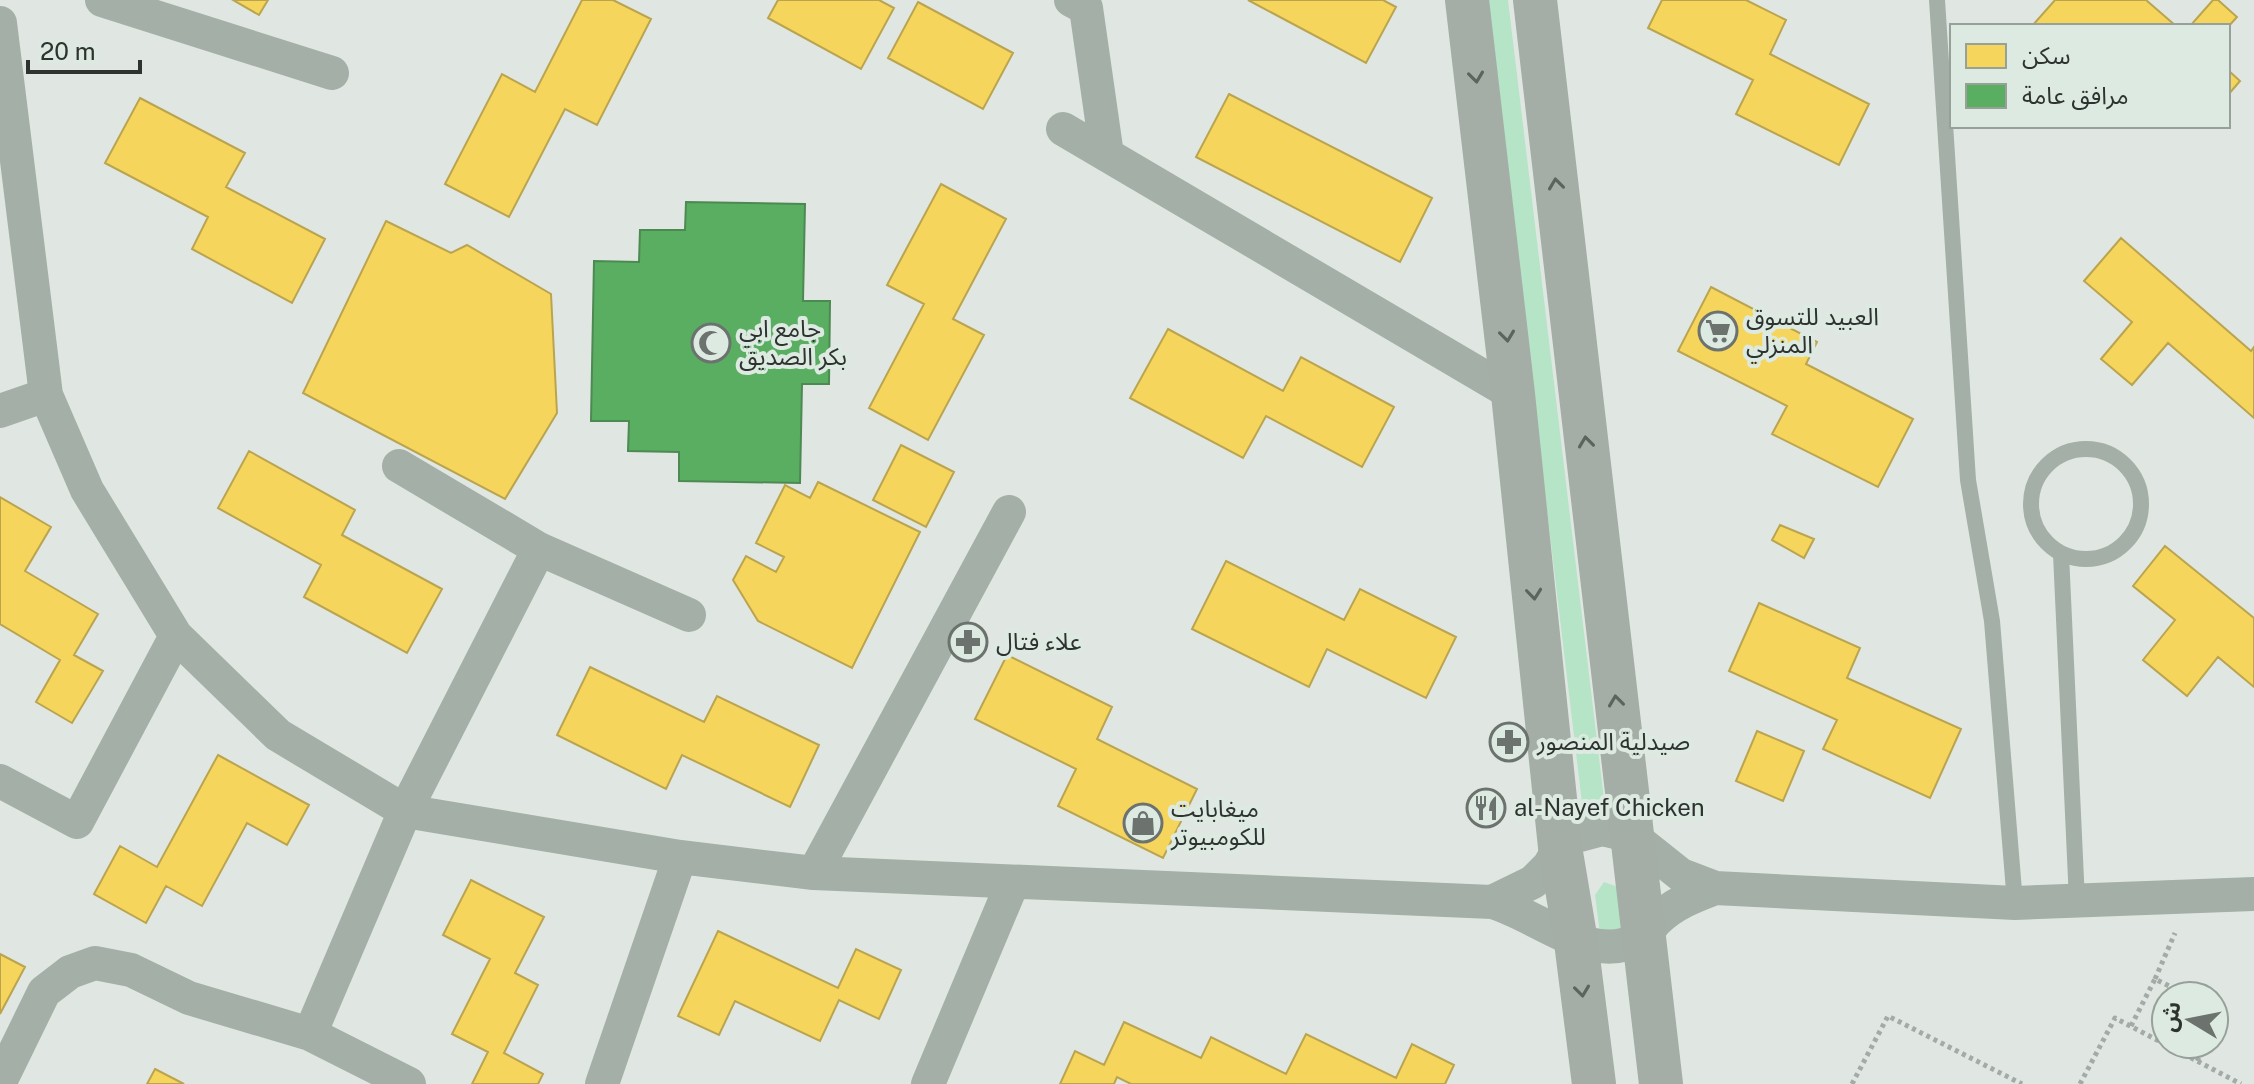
<svg xmlns="http://www.w3.org/2000/svg" width="2254" height="1084" font-family="'Public Sans','Noto Sans Arabic',sans-serif">
<rect width="100%" height="100%" fill="#e0e7e2"/>
<path fill="#b6e4c6" d="M1486 0H1508L1607 824 1585 828Z
M1604 882 1618 887 1622 937 1601 941 1595 895Z"/>
<path fill="#f6d55c" stroke="#baa44f" stroke-width="2" d="M233 0H268L259 15Z
M582 0H613L651 19 597 125 565 109 509 217 445 184 502 74 535 92Z
M778 0H879L894 8 861 69 768 18Z
M1248 0H1383L1396 7 1366 63Z
M1662 0H1746L1786 20 1770 54 1869 104 1839 165 1736 114 1753 80 1648 28Z
M2055 0H2146L2176 26H2032Z
M2213 0H2218L2237 17 2228 27 2190 26Z
M918 2 1013 53 983 109 888 58Z
M2228 70 2240 81 2228 95Z
M1229 94 1432 198 1400 262 1196 157Z
M140 98 245 153 226 187 325 239 292 303 192 249 208 217 105 163Z
M941 184 1006 219 953 319 984 335 928 440 869 408 924 304 887 285Z
M386 221 451 253 467 245 551 294 557 413 505 499 303 393Z
M2121 238 2251 351 2254 347V418L2168 343 2132 385 2101 359 2132 322 2084 281Z
M1711 287 1817 342 1806 364 1913 419 1878 487 1772 434 1787 406 1678 351Z
M1168 329 1283 391 1301 357 1394 407 1362 467 1266 416 1243 458 1130 398Z
M901 445 954 472 926 527 873 500Z
M249 451 355 510 342 535 442 589 407 653 304 597 321 565 218 508Z
M818 482 920 532 852 668 758 621 733 580 746 556 776 572 784 557 756 543 785 485 810 498Z
M0 497 51 527 25 571 98 614 74 655 103 671 72 723 36 702 60 660 0 624Z
M1780 525 1814 539 1804 558 1772 540Z
M2165 546 2254 618V687L2218 657 2187 696 2143 660 2175 620 2133 586Z
M1226 561 1344 620 1360 589 1456 637 1426 698 1327 649 1309 687 1192 629Z
M1759 603 1860 648 1847 678 1961 729 1930 798 1823 749 1837 720 1729 671Z
M1007 655 1112 707 1097 739 1197 789 1163 858 1058 806 1076 769 975 719Z
M590 667 704 722 717 696 819 745 790 807 682 755 666 789 557 735Z
M1757 731 1804 751 1783 801 1736 781Z
M218 755 309 805 287 845 247 823 202 906 166 886 146 923 94 894 120 846 157 867Z
M471 880 544 917 515 973 538 985 504 1053 543 1074 538 1084H472L488 1052 452 1034 490 959 443 935Z
M718 931 838 988 856 949 901 970 879 1019 839 1000 820 1041 735 1001 719 1035 678 1016Z
M0 954 25 967 0 1014Z
M1124 1022 1201 1058 1211 1037 1286 1074 1306 1034 1396 1078 1412 1044 1454 1065 1445 1084H1131L1117 1077 1114 1084H1060L1075 1051 1104 1065Z
M155 1069 184 1084H147Z"/>
<path fill="#5aae61" stroke="#4d8952" stroke-width="2" d="M686 202 805 204 803 301H830L829 384H802L800 483 679 481V452L628 451 629 421H591L594 261 639 262 640 230H685Z"/>
<g fill="none" stroke-linecap="round" stroke-linejoin="round">
<path stroke="#a3aba6" stroke-width="5" stroke-dasharray="4 4" stroke-linecap="butt" d="M2155 979 2175 933
M2214 1008 2224 1014 2214 1032
M2131 1026 2155 979 2189 996
M2197 1061 2207 1044
M1852 1084 1888 1016 2022 1084
M2080 1084 2115 1018 2241 1084"/>
<path stroke="#a4afa7" stroke-width="16" d="M1937 0 1968 480 1992 621 2015 903
M2031 504a55 55 0 1 1 110 0a55 55 0 1 1-110 0Z
M2061 554 2077 901"/>
<path stroke="#a4afa7" stroke-width="34" d="M102 0 332 73
M1071 0 1086 8 1107 155
M0 23 46 395 87 490 176 636 278 735 405 811 680 857 814 873 1492 902C1538 915 1593 967 1640 938 1647 934 1651 926 1657 920 1673 904 1694 896 1715 888
M1063 129 1513 394
M0 411 46 395
M399 466 539 549 689 615
M0 781 77 822 176 636
M814 873 1009 512
M1492 902 1533 882 1549 866 1560 847 1572 837 1602 829 1632 836 1681 875 1715 888 2015 903 2254 894
M0 1082 44 992 70 972 95 963 131 970 189 998 310 1034
M409 1084 310 1034 405 811 539 549
M602 1084 680 857
M928 1084 1012 884"/>
<path stroke="#a4aea6" stroke-width="44" d="M1467 0 1513 394 1560 847 1576 942 1594 1084
M1535 0 1661 1084"/>
</g>
<defs><path id="oneway-chevron" d="M-2-3.5L2.5 0L-2 3.5" fill="none" stroke-width="1.6" stroke-linecap="round" stroke-linejoin="round" transform="scale(2)"/></defs>
<g stroke="#5d645f">
<use href="#oneway-chevron" transform="translate(1476 77) rotate(83)"/>
<use href="#oneway-chevron" transform="translate(1556 184) rotate(-97)"/>
<use href="#oneway-chevron" transform="translate(1507 336) rotate(83)"/>
<use href="#oneway-chevron" transform="translate(1586 442) rotate(-97)"/>
<use href="#oneway-chevron" transform="translate(1534 594) rotate(84)"/>
<use href="#oneway-chevron" transform="translate(1616 701) rotate(-97)"/>
<use href="#oneway-chevron" transform="translate(1582 991) rotate(83)"/>
</g>
<defs>
<g id="supermarket-ring" transform="scale(2)"><circle r="9.5" fill="#ddeae1" stroke="#6c726e" stroke-width="1.5"/><path d="M-6-5.5h2.5l.6 2H6L4.5 2H-2.5L-4.4-4H-6ZM-1.5 3.2a1.3 1.3 0 1 0 .1 0ZM3 3.2a1.3 1.3 0 1 0 .1 0Z" fill="#6c726e"/></g>
<g id="mosque-ring" transform="scale(2)"><circle r="9.5" fill="#ddeae1" stroke="#6c726e" stroke-width="1.5"/><path d="M3.5-4.9A6 6 0 1 0 3.5 4.9A5 5 0 1 1 3.5-4.9Z" fill="#6c726e"/></g>
<g id="pharmacy-ring" transform="scale(2)"><circle r="9.5" fill="#ddeae1" stroke="#6c726e" stroke-width="1.5"/><path d="M-2-6h4v4h4v4h-4v4h-4v-4h-4v-4h4Z" fill="#6c726e"/></g>
<g id="restaurant-ring" transform="scale(2)"><circle r="9.5" fill="#ddeae1" stroke="#6c726e" stroke-width="1.5"/><path d="M-5-6h1v4h1v-4h1v4h1v-4h1v5L-1.5 .5V6h-2V.5L-5-1ZM5-6V6H3V1.5H1.5Q1.5-4 5-6Z" fill="#6c726e"/></g>
<g id="shop-ring" transform="scale(2)"><circle r="9.5" fill="#ddeae1" stroke="#6c726e" stroke-width="1.5"/><path d="M-5-2.5h2.3a2.7 3.5 0 0 1 5.4 0H5L5.5 6h-11ZM-1.5-2.5h3a1.5 2.3 0 0 0-3 0Z" fill="#6c726e"/></g>
</defs>
<g fill-rule="evenodd">
<use href="#supermarket-ring" x="1718" y="331"/>
<use href="#mosque-ring" x="711" y="343"/>
<use href="#pharmacy-ring" x="968" y="642"/>
<use href="#pharmacy-ring" x="1509" y="742"/>
<use href="#restaurant-ring" x="1486" y="808"/>
<use href="#shop-ring" x="1143" y="823"/>
</g>
<g text-anchor="middle" stroke-width="8" stroke-linejoin="round" paint-order="stroke">
<g font-size="24" fill="#2e3330" stroke="#ddeae1" text-anchor="start">
<text x="1746" y="325">العبيد للتسوق<tspan x="1746" dy="28">المنزلي</tspan></text>
<text x="739" y="337">جامع ابي<tspan x="739" dy="28">بكر الصديق</tspan></text>
<text x="996" y="650">علاء فتال</text>
<text x="1537" y="750">صيدلية المنصور</text>
<text x="1514" y="816">al-Nayef Chicken</text>
<text x="1171" y="817">ميغابايت<tspan x="1171" dy="28">للكومبيوتر</tspan></text>
</g>
</g>
<rect x="1950" y="24" width="280" height="104" fill="#ddeae1" stroke="#97a19a" stroke-width="2"/>
<rect x="1966" y="44" width="40" height="24" fill="#f6d55c" stroke="#97a19a" stroke-width="2"/>
<text x="2022" y="64" font-size="24" fill="#2e3330">سكن</text>
<rect x="1966" y="84" width="40" height="24" fill="#5aae61" stroke="#97a19a" stroke-width="2"/>
<text x="2022" y="104" font-size="24" fill="#2e3330">مرافق عامة</text>
<g transform="translate(2190 1020) rotate(280)"><circle r="38" fill="#ddeae1" stroke="#97a19a" stroke-width="2"/>
<path d="M0-6L14 30L0 20L-14 30Z" fill="#6c726e"/>
<text y="-12" font-size="22" font-weight="bold" text-anchor="middle" fill="#2e3330">ش</text>
</g>
<path d="M28 60v12h112v-12" fill="none" stroke="#2e3330" stroke-width="4"/>
<text x="40" y="60" font-size="24" fill="#2e3330" stroke="#ddeae1" stroke-width="6" paint-order="stroke">20 m</text>
</svg>
